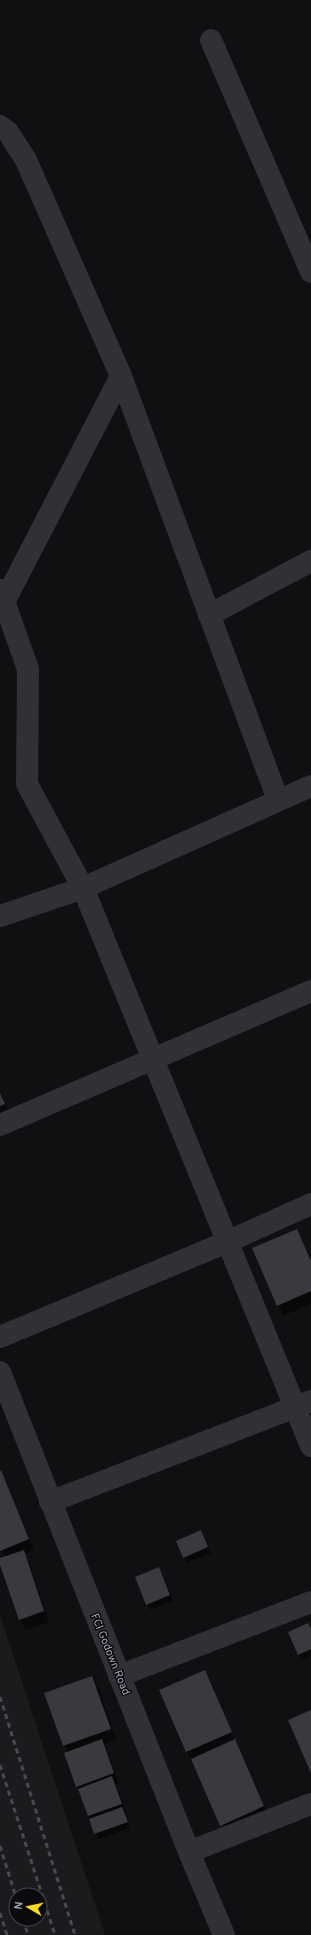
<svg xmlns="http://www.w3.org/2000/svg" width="311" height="1935" font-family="Overpass,sans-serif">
<rect width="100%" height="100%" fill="#100f11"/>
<path fill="#1b1b1e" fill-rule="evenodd" d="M0 1615 105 1935H0ZM16 1895H40V1919H16Z"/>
<path fill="#0007" d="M0 1092 10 1115 0 1119Z
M297 1230 311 1260V1304L283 1316 253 1249Z
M0 1468 34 1550 25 1554 29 1562 49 1622 26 1630 20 1620 0 1562V1559L5 1557 0 1547Z
M201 1531 211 1553 187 1563 184 1557Z
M162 1574 173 1601 150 1610 136 1578Z
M311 1630V1656L302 1660 299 1654Z
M204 1671 212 1684 237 1746 271 1820 229 1838 187 1752Z
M92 1677 98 1687 116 1740 104 1744 119 1783 116 1785 127 1815H125L130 1828 99 1839 77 1786 68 1753 46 1694Z"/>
<path fill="#39393f" d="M0 1093 5 1104 0 1106Z
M297 1229 311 1261V1291L277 1306 252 1248Z
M1 1470 29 1539 0 1551V1471Z
M201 1530 208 1547 183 1558 176 1541Z
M24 1550 44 1611 19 1620 0 1565V1558Z
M159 1567 170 1595 146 1605 135 1577Z
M308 1623 311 1629V1649L298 1655 288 1632Z
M205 1670 232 1732 186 1752 159 1690Z
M92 1676 111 1729 63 1746 44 1693Z
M311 1710V1773L288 1720Z
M102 1739 114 1773 76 1787 64 1753Z
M235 1739 264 1806 220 1826 191 1759Z
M112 1776 122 1804 88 1816 78 1789Z
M122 1807 128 1822 94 1834 89 1819Z"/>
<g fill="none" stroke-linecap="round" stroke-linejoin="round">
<path stroke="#303036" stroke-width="22" d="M211 40 311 272
M0 126 8 132 26 160 121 376 278 800
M0 590 28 669 27 784 83 888 311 1446
M1 608 121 376
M209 615 311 561
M0 916 83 888 311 786
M0 1125 311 991
M0 1337 227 1242 311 1204
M0 1372 189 1852 224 1935
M50 1502 311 1401
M119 1676 311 1602
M189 1852 311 1804"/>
<path stroke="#494a51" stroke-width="3" stroke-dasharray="5 4" stroke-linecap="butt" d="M0 1697 75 1935
M0 1765 55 1935
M0 1846 16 1897
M0 1913 7 1935
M23 1919 28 1935"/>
</g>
<g text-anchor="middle" stroke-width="3" stroke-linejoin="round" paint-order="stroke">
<g font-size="11" fill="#9fa2b3" stroke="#0b0a0c">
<text transform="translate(111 1654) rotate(68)" y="4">FCI Godown Road</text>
</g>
</g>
<g transform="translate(28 1907) rotate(279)"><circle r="19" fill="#0b0a0c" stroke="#46474f"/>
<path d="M0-3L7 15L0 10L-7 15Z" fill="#ffda19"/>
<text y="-6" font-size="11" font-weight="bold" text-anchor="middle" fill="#9fa2b3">N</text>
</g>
</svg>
